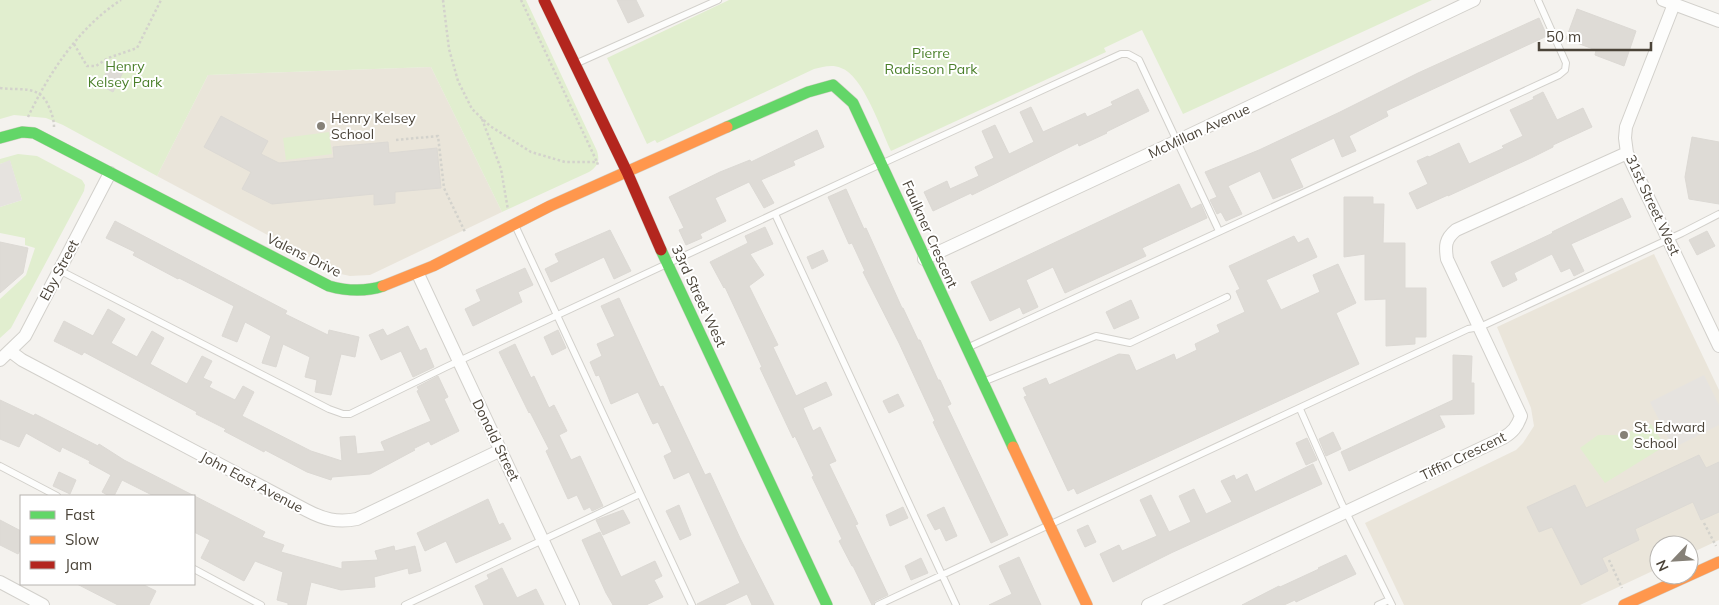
<svg xmlns="http://www.w3.org/2000/svg" width="1719" height="605" font-family="Mulish,sans-serif">
<rect width="100%" height="100%" fill="#f4f2ee"/>
<path fill="#eae5da" d="M431 67 502 212 370 275 350 276 341 274 157 176 208 75Z
M1654 254 1719 390V540L1689 554V545H1659V568L1580 605H1404L1365 523 1516 450 1523 443 1534 426 1531 408 1497 327Z"/>
<path fill="#e1eecf" d="M0 0H526L597 151C600 161 598 166 589 172L502 212 431 67 208 75 157 176 63 125 46 118 14 115 0 119Z
M729 0H1432L1183 114 1142 30 1104 48 1106 52 891 151C881 130 863 75 841 68 832 64 823 67 814 69L657 143 655 140 647 144 607 58Z
M329 132 332 154 286 160 283 138Z
M18 154 37 156 82 180 85 185 84 191 11 328 0 338V299L26 275 35 248 25 245V238L0 233V207L22 200 10 161 0 164V159Z
M1651 424 1665 446 1605 483 1580 448 1598 435H1621Z"/>
<path fill="#e6e3df" d="M10 160 22 200 0 207V164Z
M1704 375 1719 405V425L1673 448 1650 402Z"/>
<path fill="#dedbd6" stroke="#dcd9d4" d="M617 0H636L644 16 628 23Z
M1577 9 1636 31 1624 66 1595 55 1596 50 1566 39Z
M1539 18 1547 36 1386 111 1388 116 1349 136 1356 151 1342 157 1334 138 1290 159 1303 187 1273 199 1260 171 1228 186 1242 214 1226 221 1221 212 1217 214 1210 200 1217 197 1205 172 1259 150 1340 112 1418 73Z
M110 65 123 72 113 92 100 85Z
M1138 89 1149 111 1106 132 1107 133 1079 146 1078 143 972 195 971 193 933 211 924 192 947 181 950 189 979 176 975 167 994 158 982 131 995 125 1009 154 1034 142 1020 112 1031 107 1043 132 1085 113 1087 117 1113 105 1111 102Z
M1543 92 1557 120 1583 108 1592 127 1553 145V147L1531 158 1448 196V195L1417 209 1409 193 1428 184 1417 161 1428 156 1429 157 1459 143 1469 164 1504 148 1502 146 1523 136 1510 110 1534 99 1533 97Z
M221 116 268 141 261 154 279 163 334 158 333 147 388 142 389 153 437 148 441 188 395 192V203L374 205V194L272 204 242 189 251 172 204 147Z
M817 130 824 147 793 161 795 165 761 180 774 203 764 208 749 182 715 198 726 221 700 234 702 238 686 245 679 230 684 228 669 197 720 172 750 160 751 162Z
M1692 137 1719 142V204L1689 199 1685 177Z
M1179 184 1191 209 1201 204 1207 218 1142 248 1146 256 1065 293 1053 267 1026 280 1038 307 1023 314 1020 307 990 321 971 282Z
M846 189 864 229 866 228 902 308H903L918 340H920L938 380H940L951 404 947 406 1008 535 991 543 933 422 935 421 899 343 863 272 865 271 852 243 849 244 828 197Z
M1344 197H1373V204H1384L1383 243H1405V288H1426V337H1415V344L1386 346V299L1365 300V254L1344 257Z
M1622 198 1631 217 1571 244 1584 271 1574 276 1570 268 1561 272 1552 254 1514 273 1517 280 1503 287 1491 262 1553 233 1552 232Z
M115 221 287 311 285 314 328 335 329 330 359 337 355 357 341 354 331 395 315 392 317 380 305 377 310 357 283 344 276 367 262 363 271 336 245 322 237 342 222 336 234 306 179 278 178 279 133 255 135 252 106 238Z
M765 227 773 244 750 254 764 275 749 286 778 345 773 347 796 396 826 382 832 395 803 408 813 431 820 427 836 461 829 464 858 524 855 525 888 595 875 601 873 605H872L853 566H852L839 541 842 539 812 477 814 476 795 436 793 438 760 368 762 367 746 332 725 287 724 288 710 262 748 243 745 236Z
M610 230 631 271 614 279 604 257 551 282 545 269 559 262 555 254Z
M1707 231 1715 246 1697 255 1689 240Z
M1294 236 1298 243 1308 238 1317 257 1266 280 1281 310 1320 292 1313 275 1338 264 1356 303 1336 313 1359 364 1077 494 1074 488 1068 491 1024 397 1027 396 1023 388 1046 378 1049 385 1119 354 1129 355 1136 371 1174 354 1176 360 1197 350 1195 344 1220 332 1217 325 1245 312 1236 291 1240 289 1229 266Z
M0 242 28 248 23 273 0 293Z
M823 250 828 261 812 269 807 257Z
M525 268 533 285 518 292 522 302 473 326 465 309 481 301 476 290Z
M619 298 660 387 663 386 705 475 710 473 740 538 774 605H752L747 594 724 605H697V604L740 583 689 472 674 479 664 456 672 452 658 422 653 424 638 392 611 404 599 375 596 376 590 362 602 356 597 344 615 336 601 306Z
M1131 300 1139 318 1114 329 1106 312Z
M108 309 125 319 111 343 137 357 152 331 164 338 150 364 187 384 202 356 212 361 203 378 212 382 209 387 235 400 243 386 254 392 242 416 311 451 342 461 340 437 355 436 357 454 385 451 381 442 431 421 417 391 419 390 417 387 438 376 448 397 444 399 459 431 431 445 429 441 413 449 415 450 370 474 332 477 331 480 307 472 265 450 264 452 224 431 226 429 196 414 197 412 84 352 82 355 54 341 64 321 93 336Z
M408 326 420 351 426 348 434 367 413 377 401 351 381 360 369 335 383 329 387 336Z
M558 330 566 348 552 355 544 337Z
M515 344 531 378 534 376 549 408 554 405 567 431 559 435 571 460 580 456 603 506 592 511 590 507 584 510 577 495 568 499 546 451 549 449 530 412 529 413 499 352Z
M1453 355 1472 356 1471 383H1474V414L1439 415 1445 427 1349 471 1341 452 1453 400Z
M898 394 904 406 889 413 883 401Z
M0 400 34 416 35 414 98 446 99 444 124 460 265 532 262 537 284 545 281 552 342 569V562L378 560 375 551 394 546 395 551 415 546 421 571 409 574 408 568 374 577 375 587 341 590 311 582 306 605H288V603L277 600 283 572 255 561 244 581 201 558 210 540 194 532V496H154L122 480 114 496H109L102 492 111 475 89 463 90 461 62 447 60 452 26 433 19 447 0 439Z
M1333 432 1341 449 1326 456 1319 439Z
M1307 438 1317 460 1306 465 1296 443Z
M1699 455 1706 468 1719 462V512L1701 520 1693 502 1635 529 1639 540 1602 558 1608 571 1581 585 1552 527 1539 532 1527 507 1575 485 1586 508Z
M1313 464 1322 484 1171 553 1113 582 1100 554 1119 545 1122 551 1157 536 1140 500 1151 495 1169 532 1191 522 1179 496 1194 489 1206 514 1232 502 1221 481 1234 475 1236 480 1247 474 1255 492Z
M59 472 76 480 70 494 53 486Z
M488 499 499 525 503 523 511 539 456 563 446 541 425 551 417 533Z
M679 505 691 535 680 540 666 511Z
M903 507 908 518 890 526 886 515Z
M944 507 957 536 946 541 940 528 935 530 927 515Z
M623 510 630 523 603 535 596 520Z
M0 520 21 531V548L18 554 0 545Z
M1088 525 1096 542 1085 547 1077 530Z
M600 532 621 577 655 561 662 576 654 580 663 597 646 605H613L606 593 582 540Z
M1346 555 1356 574 1296 602 1295 600 1284 605H1242L1279 586 1280 587 1319 569 1318 568Z
M1019 557 1041 605H989L1012 594 999 566Z
M921 558 928 573 911 580 905 566Z
M502 568 517 598 536 589 544 605H484L475 586 489 579 487 575Z
M77 584H142L156 591 149 605H118Z"/>
<g fill="none" stroke-linecap="round" stroke-linejoin="round">
<g stroke="#d2d0cb" stroke-width="8">
<path id="lane" d="M575 64 718 0
M775 214 956 605
M514 223 692 605
M59 270 329 409 343 414H350L446 367 881 164 1121 54H1128L1139 60 1219 231
M967 348 1559 75 1565 70 1566 63 1538 0
M983 382 1096 336 1130 343 1227 297
M1300 409 1341 502 1392 605
M0 466 57 496
M194 569 261 605
M405 605 640 494
M878 605 1468 329 1480 327 1682 233 1719 214
M1378 605 1389 600"/>
</g>
<g stroke="#d2d0cb" stroke-width="14">
<path id="street" d="M1663 0 1719 21
M1674 4 1626 127 1625 138 1627 153 1719 346
M924 259 1177 141 1474 0
M418 274 573 605
M10 351 22 360 306 510C323 519 337 523 357 519L501 450
M0 360 25 336 110 173
M0 582 43 605
M1148 605 1503 438C1513 432 1517 427 1521 416L1447 259C1445 246 1445 239 1456 230L1627 153"/>
</g>
<g stroke="#d3cfc5" stroke-width="12">
<path id="fast" d="M727 127 808 92 833 85 853 103 1013 447
M0 138 22 132 34 133 329 286C347 291 365 292 383 286
M661 250 827 605"/>
</g>
<g stroke="#d3cfc5" stroke-width="12">
<path id="slow" d="M383 286 433 266 550 206 727 127
M1013 447 1087 605
M1624 605 1719 562"/>
</g>
<g stroke="#d3cfc5" stroke-width="12">
<path id="jam" d="M544 0 627 172 661 250"/>
</g>
<path stroke="#d3d2cc" stroke-width="2.5" stroke-dasharray="2.5 2.5" stroke-linecap="butt" d="M443 0 449 49 458 81 472 109 490 126 531 152 565 162H597L598 165
M521 0 597 162
M74 44 87 66H96L108 58 137 48 161 0
M0 88C20 91 40 84 49 107 52 114 54 120 54 127
M28 117C49 73 79 27 121 0
M482 119 501 169 508 210
M396 140 438 136 444 188 465 232
M1704 523 1716 546
M1609 560 1622 588"/>
<use href="#lane" stroke="#fdfdfc" stroke-width="6"/>
<use href="#street" stroke="#fdfdfc" stroke-width="12"/>
<use href="#fast" stroke="#63d668" stroke-width="11"/>
<use href="#slow" stroke="#ff974d" stroke-width="11"/>
<use href="#jam" stroke="#b3261e" stroke-width="11"/>
</g>
<g fill="#868178" stroke="#fff" stroke-width="2">
<circle cx="321" cy="126" r="5"/>
<circle cx="1624" cy="435" r="5"/>
</g>
<g text-anchor="middle" stroke-width="4" stroke-linejoin="round" paint-order="stroke">
<g font-size="14" fill="#4a7f2a" stroke="#fff">
<text x="931" y="58">Pierre<tspan x="931" dy="16">Radisson Park</tspan></text>
<text x="125" y="71">Henry<tspan x="125" dy="16">Kelsey Park</tspan></text>
</g>
<g font-size="14" fill="#4b4439" stroke="#fff" text-anchor="start">
<text x="331" y="123">Henry Kelsey<tspan x="331" dy="16">School</tspan></text>
<text x="1634" y="432">St. Edward<tspan x="1634" dy="16">School</tspan></text>
</g>
<g font-size="14" fill="#4b4439" stroke="#fff">
<text transform="translate(1199 131) rotate(-25)" y="5">McMillan Avenue</text>
<text transform="translate(1653 205) rotate(65)" y="5">31st Street West</text>
<text transform="translate(930 234) rotate(66)" y="5">Faulkner Crescent</text>
<text transform="translate(304 255) rotate(26)" y="5">Valens Drive</text>
<text transform="translate(59 270) rotate(-62)" y="5">Eby Street</text>
<text transform="translate(699 296) rotate(65)" y="5">33rd Street West</text>
<text transform="translate(496 440) rotate(64)" y="5">Donald Street</text>
<text transform="translate(1463 456) rotate(-26)" y="5">Tiffin Crescent</text>
<text transform="translate(252 482) rotate(28)" y="5">John East Avenue</text>
</g>
</g>
<rect x="20" y="495" width="175" height="90" fill="#ffffff" stroke="#b7b4b0"/>
<rect x="30" y="511" width="25" height="8" fill="#63d668" stroke="#b7b4b0"/>
<text x="65" y="520" font-size="15" fill="#4b4439">Fast</text>
<rect x="30" y="536" width="25" height="8" fill="#ff974d" stroke="#b7b4b0"/>
<text x="65" y="545" font-size="15" fill="#4b4439">Slow</text>
<rect x="30" y="561" width="25" height="8" fill="#b3261e" stroke="#b7b4b0"/>
<text x="65" y="570" font-size="15" fill="#4b4439">Jam</text>
<g transform="translate(1674 560) rotate(245)"><circle r="24" fill="#ffffff" stroke="#b7b4b0"/>
<path d="M0-4L9 19L0 12L-9 19Z" fill="#868178"/>
<text y="-8" font-size="14" font-weight="bold" text-anchor="middle" fill="#4b4439">N</text>
</g>
<path d="M1539 42v8h112v-8" fill="none" stroke="#4b4439" stroke-width="2.5"/>
<text x="1546" y="42" font-size="15" fill="#4b4439" stroke="#ffffff" stroke-width="4" paint-order="stroke">50 m</text>
</svg>
